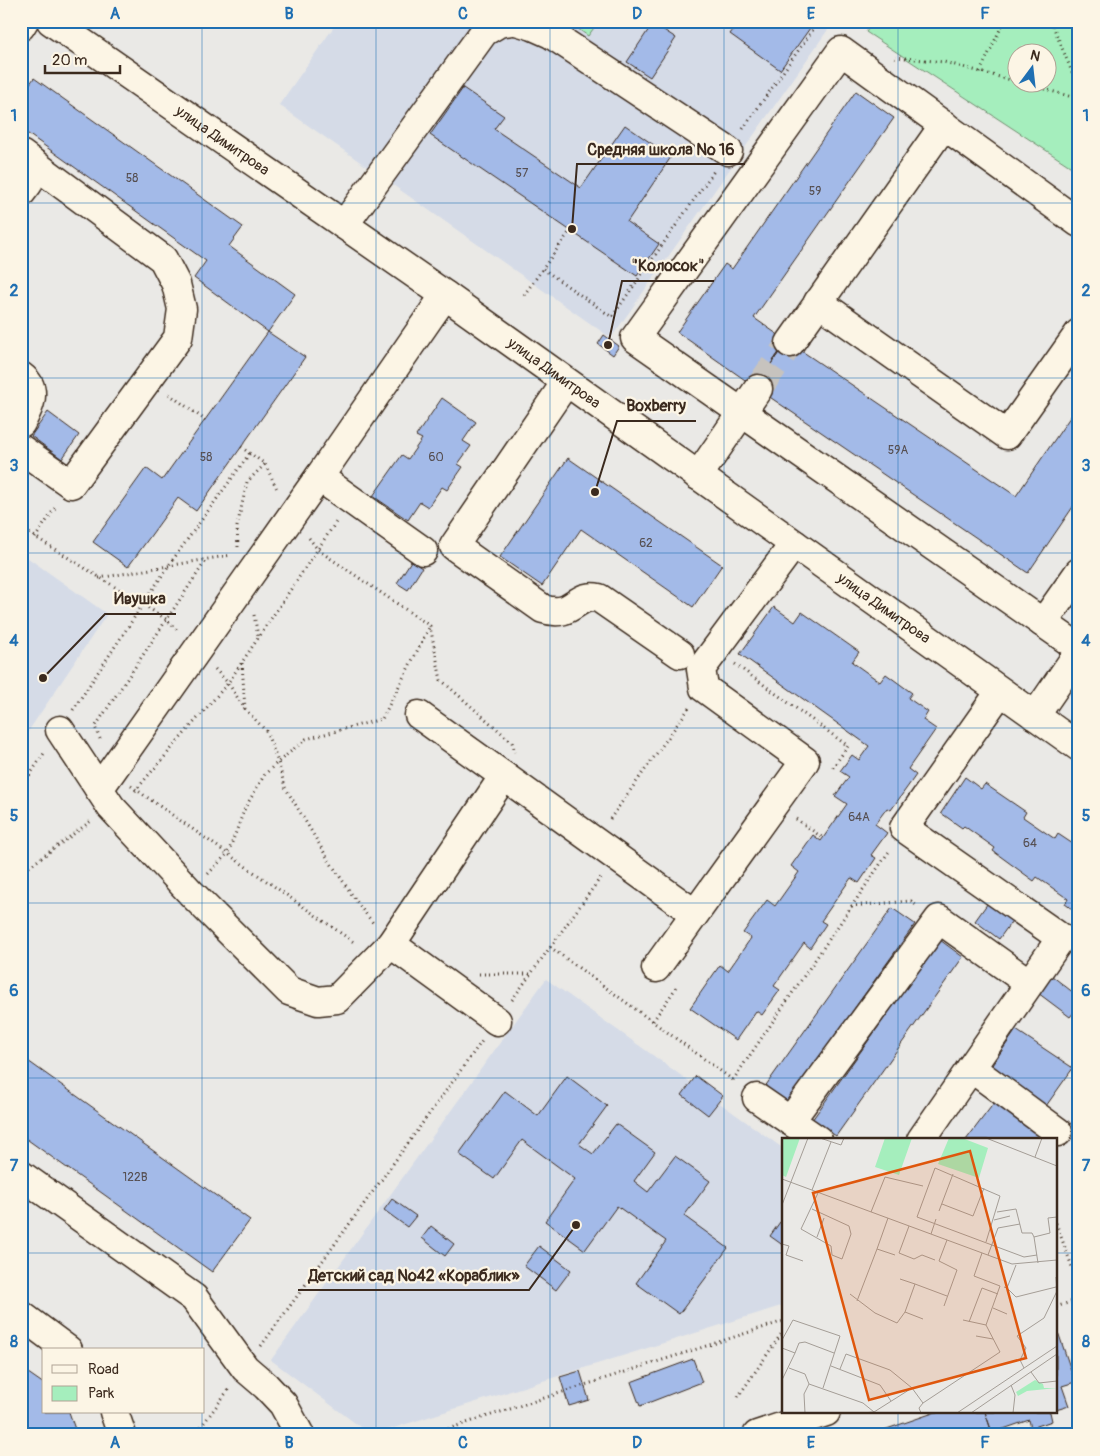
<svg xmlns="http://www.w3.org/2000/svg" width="1100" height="1456" font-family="Pangolin,sans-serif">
<rect width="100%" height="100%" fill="#eae9e6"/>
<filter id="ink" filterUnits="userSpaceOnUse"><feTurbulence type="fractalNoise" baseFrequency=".02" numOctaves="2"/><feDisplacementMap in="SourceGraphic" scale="10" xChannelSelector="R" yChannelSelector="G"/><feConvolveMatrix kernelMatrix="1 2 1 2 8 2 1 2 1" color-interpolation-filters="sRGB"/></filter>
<g filter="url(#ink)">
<path fill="#d5dbe7" d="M338 21H834L611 338 279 105Z
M21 553 107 614 21 742Z
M546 979 784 1149V1302L781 1306 371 1435 271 1360Z"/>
<path fill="#a5eebd" stroke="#708c6e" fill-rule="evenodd" d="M567 21H599L588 36Z
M874 21H1079V172L866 32ZM1018 52H1048V82H1018Z"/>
<path fill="#a3bae8" stroke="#3b2a1e" d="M738 21H785L789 24 791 21H815L780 70 730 34 739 22Z
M653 23 676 38 650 77 627 62Z
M34 78 243 227 229 246 295 294 268 332 194 278 206 261 21 129V96Z
M463 88 504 116 494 129 581 188 625 125 671 157 627 222 659 244 637 276 430 135Z
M856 91 894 118 754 318 787 341 755 387 677 332 725 264 732 269Z
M268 332 305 357 196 511 178 498 128 567 93 542 146 468 162 480Z
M604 335 619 346 613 355 598 344Z
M787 341 1016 496 1079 404V498L1028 573 755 387Z
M442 398 476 422 463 441 471 446 458 464 463 467 447 490 442 487 428 507 420 502 408 520 373 496 402 455 408 459 422 439 416 436Z
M48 412 79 435 62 459 31 436Z
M568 458 722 565 693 607 581 529 542 586 500 557Z
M411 561 422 568 408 590 397 583Z
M774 607 795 622 802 612 859 652 852 662 880 682 886 674 912 693 908 698 928 712 923 720 936 729 908 769 916 775 891 810 887 808 875 824 887 833 871 855 876 858 859 883 851 878 821 921 826 924 810 948 804 943 774 986 780 990 762 1015 756 1011 736 1040 690 1008 720 965 728 971 751 938 743 933 767 900 775 906 799 872 791 866 813 835 821 841 847 804 835 796 849 777 840 771 852 755 859 760 869 746 740 654Z
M965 777 981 789 985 784 1026 812 1023 817 1055 839 1058 834 1079 848V914L1065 904 1068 899 1037 877 1034 881 993 851 995 848 964 826 962 828 941 813Z
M990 900 1014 918 999 939 975 921Z
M892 908 915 924 786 1104 764 1088Z
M940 940 963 957 836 1136 812 1120Z
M1052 976 1079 997V1006L1070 1017 1038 993Z
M1016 1030 1073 1068 1046 1106 990 1068Z
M21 1056 250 1220 212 1272 21 1135Z
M567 1076 607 1106 579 1144 593 1154 616 1124 655 1152 634 1181 648 1192 675 1156 710 1181 684 1216 728 1248 679 1314 636 1283 666 1241 617 1206 585 1250 545 1221 575 1179 522 1140 494 1179 459 1154 505 1091 538 1116Z
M696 1076 723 1096 708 1115 682 1095Z
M997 1099 1053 1140H966Z
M392 1199 416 1216 407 1227 384 1210Z
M780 1222 784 1225V1246L770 1236Z
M431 1226 454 1244 445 1256 422 1238Z
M539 1246 571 1270 556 1290 524 1266Z
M1058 1332 1075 1382 1062 1386 1069 1406 1056 1410V1333Z
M693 1359 702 1382 640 1406 631 1382Z
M21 1368 44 1384V1412H69L77 1435H21Z
M580 1371 589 1400 569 1406 560 1377Z
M936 1412H985L993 1435H879L878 1432Z
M985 1412H1050L1052 1421 1031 1428 1029 1420 992 1433Z"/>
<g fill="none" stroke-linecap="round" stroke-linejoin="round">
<path stroke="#c7c3be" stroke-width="28" stroke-dasharray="28 14" stroke-linecap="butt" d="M758 389 790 343"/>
<g stroke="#3b2a1e" stroke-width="31">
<g id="minor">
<path id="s1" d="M51 21 445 295 1079 747"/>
<path d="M516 21 533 26 551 34 728 151"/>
<path d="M21 26 24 21"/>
<path d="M21 154 163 259 176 284 182 309 178 338 71 484 21 449"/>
<path d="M21 193 28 184"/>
<path d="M1079 223 841 51 635 338 1079 648"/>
<path d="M344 225 484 32 499 23 512 21"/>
<path d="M818 302 1007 435 1079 333"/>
<path d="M790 343 944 125"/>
<path d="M21 376C39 389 29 408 21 423"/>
<path d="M566 382 454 546 543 609C575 619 574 592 599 598L680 654"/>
<path d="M698 476 758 389"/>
<path d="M423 551 319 477 445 295"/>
<path d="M1043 623 1079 572"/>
<path d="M419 715 504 776"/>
<path d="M1035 716 1079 652"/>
<path d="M60 730 111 807 191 893 289 991 318 1001 337 999 391 944 504 776 694 913"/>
<path d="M99 789 319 477"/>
<path d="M391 944 497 1021"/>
<path d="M656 968 805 761 704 688 701 669 794 544"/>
<path d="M971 1068 1058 1132"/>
<path d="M757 1098 818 1140"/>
<path d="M790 1121 939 919 1029 983"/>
<path d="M921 1140 1061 938 904 828 1000 692"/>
<path d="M21 1175 194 1298 245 1368 266 1386 283 1404 300 1435"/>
<path d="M21 1315 68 1350"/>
<path d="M114 1412 122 1435"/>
<path d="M757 1435 826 1412"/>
</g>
</g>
<path stroke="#3b2a1e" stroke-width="3" stroke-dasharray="1 4" stroke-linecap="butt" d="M1051 21 1079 89
M895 57 944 62 1018 82
M980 72 1004 21
M1020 82 1079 99
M743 129 819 21
M543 269 612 317 714 171
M524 295 570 231
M169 394 205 420
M241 447 265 464 278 491
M21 528 166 619 179 632
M35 538 57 505
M309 538 318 550 430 626 441 680 512 742 515 752
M238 547 237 527 247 482 265 464
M99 578 231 555
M254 615 258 636
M242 663 245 709
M735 664 848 746 831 770
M215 669 228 683 245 709 266 731 278 762 285 787 328 859 361 908 374 924
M73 710 169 565 250 453
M100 739 95 727 207 559
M131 786 355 943
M21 788 45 752
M135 791 228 683 336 522
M610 819 689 708
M796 819 823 838
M21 873 91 821
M208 874 228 853 245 808 265 774 278 762 306 739 382 719 430 626
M851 906 911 901 917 906
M550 947 733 1080
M479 974H531
M512 1000 601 877
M653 1021 678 985
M733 1080 890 850
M1056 1223 1079 1286
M1056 1307 1079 1299
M261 1346 482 1041
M738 1397 784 1330
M195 1435 229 1389
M429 1435 784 1321"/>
<use href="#minor" stroke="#fcf5e5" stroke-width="28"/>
</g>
</g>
<path fill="none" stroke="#1f6fb2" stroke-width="1" stroke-opacity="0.55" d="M202 21V1350M376 21V1435M550 21V1435M724 21V1435M898 21V1140M21 203H1079M21 378H1079M21 553H1079M21 728H1079M21 903H1079M21 1078H1079M21 1253H784M1056 1253H1079M202 1412V1435M898 1412V1435"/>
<g text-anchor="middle" stroke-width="4.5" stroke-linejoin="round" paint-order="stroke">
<g font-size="12" fill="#554e50">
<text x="522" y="177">57</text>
<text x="132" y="182">58</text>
<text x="815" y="195">59</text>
<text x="898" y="454">59А</text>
<text x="206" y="461">58</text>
<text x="436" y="461">60</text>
<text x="646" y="547">62</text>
<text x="859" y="821">64А</text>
<text x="1030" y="847">64</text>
<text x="135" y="1181">122В</text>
</g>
<g font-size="15" fill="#3b2a1e" stroke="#fcf5e5">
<text dy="5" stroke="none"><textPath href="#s1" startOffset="209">улица Димитрова</textPath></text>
<text dy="5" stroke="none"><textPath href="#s1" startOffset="614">улица Димитрова</textPath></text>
<text dy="5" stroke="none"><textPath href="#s1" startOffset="1019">улица Димитрова</textPath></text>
</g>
</g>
<g transform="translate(782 1138)">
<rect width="275" height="275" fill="#eae9e6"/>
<path d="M0 0H18L4 39 0 37ZM103 0H130L117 37 93 29ZM167 0H180L206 10 197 40 156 26ZM253 242 261 246 262 250H275L245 253 236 258 234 254Z" fill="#a5eebd"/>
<path fill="none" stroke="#a49d96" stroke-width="1" d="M38 0 59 7 62 0M204 0 275 28M253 19 260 0M0 41 230 126 275 122M30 52 49 4M160 66 191 78 202 50M0 67 26 0M30 71 67 88 69 96 60 121 50 117 49 108 19 91 36 55M157 73 171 36M89 74 103 39 141 48M215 74 234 71 240 95H250L252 99M106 80 95 111 113 117M212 82 228 78M127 88 117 115 132 121 140 117 153 122M149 96 154 81M35 99 42 80M204 104 218 58 153 30 135 79 242 119 255 117M0 106 7 108 4 117 21 123M206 117 216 90 238 86M256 125 252 99 268 95 266 80 275 79M118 141 133 146M222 149 225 150 234 127M225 150 234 159 274 149M68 156 93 175 115 185 123 174 133 146 165 158M75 163 95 111M162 168 175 132 157 123 165 102M211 170 225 176M123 174 141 181M181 182 204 187M187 184 200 150 216 156M194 198 211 201M0 202 11 182 58 198 41 250M0 210 13 215 17 205 23 204 52 215M49 228 98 247 109 263M7 230 23 236 27 246M242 230 238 222 244 210 235 198 262 180 275 153 274 139M58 231 64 216 108 232 130 250M249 234 257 245 275 243M0 242 13 215M27 246 81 265 92 274M229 247 233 257 231 275M23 275 22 256 27 246M80 275 92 274 130 250 141 265M139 275 137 270 141 265 218 214 204 187 218 148 192 138 200 115M175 275 275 208M189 275 275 216"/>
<path fill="#df570d" fill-opacity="0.15" stroke="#df570d" stroke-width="2.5" d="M188 13 244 220 87 262 31 55Z"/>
<rect width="275" height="275" fill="none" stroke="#3b2a1e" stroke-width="2.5"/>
</g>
<path fill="none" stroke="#3b2a1e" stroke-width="2" d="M572 229L577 164H745M608 345L622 281H714M595 492L617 421H696M43 678L105 614H176M576 1225L529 1290H298"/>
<g fill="#3b2a1e" stroke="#fcf5e5" stroke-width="2">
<circle cx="572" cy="229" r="5"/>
<circle cx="608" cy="345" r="5"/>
<circle cx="595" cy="492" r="5"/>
<circle cx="43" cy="678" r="5"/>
<circle cx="576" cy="1225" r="5"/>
</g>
<g font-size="16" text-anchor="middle" font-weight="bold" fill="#3b2a1e" stroke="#fcf5e5" stroke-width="4.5" stroke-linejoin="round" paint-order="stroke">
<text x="661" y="155">Средняя школа № 16</text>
<text x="668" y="271">"Колосок"</text>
<text x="656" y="411">Boxberry</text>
<text x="140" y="604">Ивушка</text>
<text x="414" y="1281">Детский сад №42 «Кораблик»</text>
</g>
<rect width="1100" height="1456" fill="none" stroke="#fcf5e5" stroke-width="55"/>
<rect x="42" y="1348" width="162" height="65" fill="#fcf5e5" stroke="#afa495"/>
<rect x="52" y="1365" width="25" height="8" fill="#fcf5e5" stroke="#afa495"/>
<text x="88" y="1374" font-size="15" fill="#3b2a1e">Road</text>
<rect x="52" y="1386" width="25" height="15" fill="#a5eebd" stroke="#afa495"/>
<text x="88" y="1398" font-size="15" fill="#3b2a1e">Park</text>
<g transform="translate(1032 68) rotate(15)"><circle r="24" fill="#fcf5e5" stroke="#afa495"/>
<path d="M0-4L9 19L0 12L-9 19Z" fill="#1f6fb2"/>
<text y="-8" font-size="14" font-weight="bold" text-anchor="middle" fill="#3b2a1e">N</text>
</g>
<path d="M45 65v8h75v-8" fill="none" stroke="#3b2a1e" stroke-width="2.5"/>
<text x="52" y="65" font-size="15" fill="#3b2a1e" stroke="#fcf5e5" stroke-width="4" paint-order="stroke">20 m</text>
<rect x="28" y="28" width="1044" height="1400" fill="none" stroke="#1f6fb2" stroke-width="2"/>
<g font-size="16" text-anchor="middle" font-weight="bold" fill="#1f6fb2">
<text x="115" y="19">A</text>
<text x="289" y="19">B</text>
<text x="463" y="19">C</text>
<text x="637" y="19">D</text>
<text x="811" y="19">E</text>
<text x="985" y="19">F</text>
<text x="14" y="121">1</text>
<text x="1086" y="121">1</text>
<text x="14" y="296">2</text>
<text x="1086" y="296">2</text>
<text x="14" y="471">3</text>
<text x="1086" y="471">3</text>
<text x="14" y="646">4</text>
<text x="1086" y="646">4</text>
<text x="14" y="821">5</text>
<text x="1086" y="821">5</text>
<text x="14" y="996">6</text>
<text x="1086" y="996">6</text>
<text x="14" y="1171">7</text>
<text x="1086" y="1171">7</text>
<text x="14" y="1347">8</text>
<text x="1086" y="1347">8</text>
<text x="115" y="1448">A</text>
<text x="289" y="1448">B</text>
<text x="463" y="1448">C</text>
<text x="637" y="1448">D</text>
<text x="811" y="1448">E</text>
<text x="985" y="1448">F</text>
</g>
</svg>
